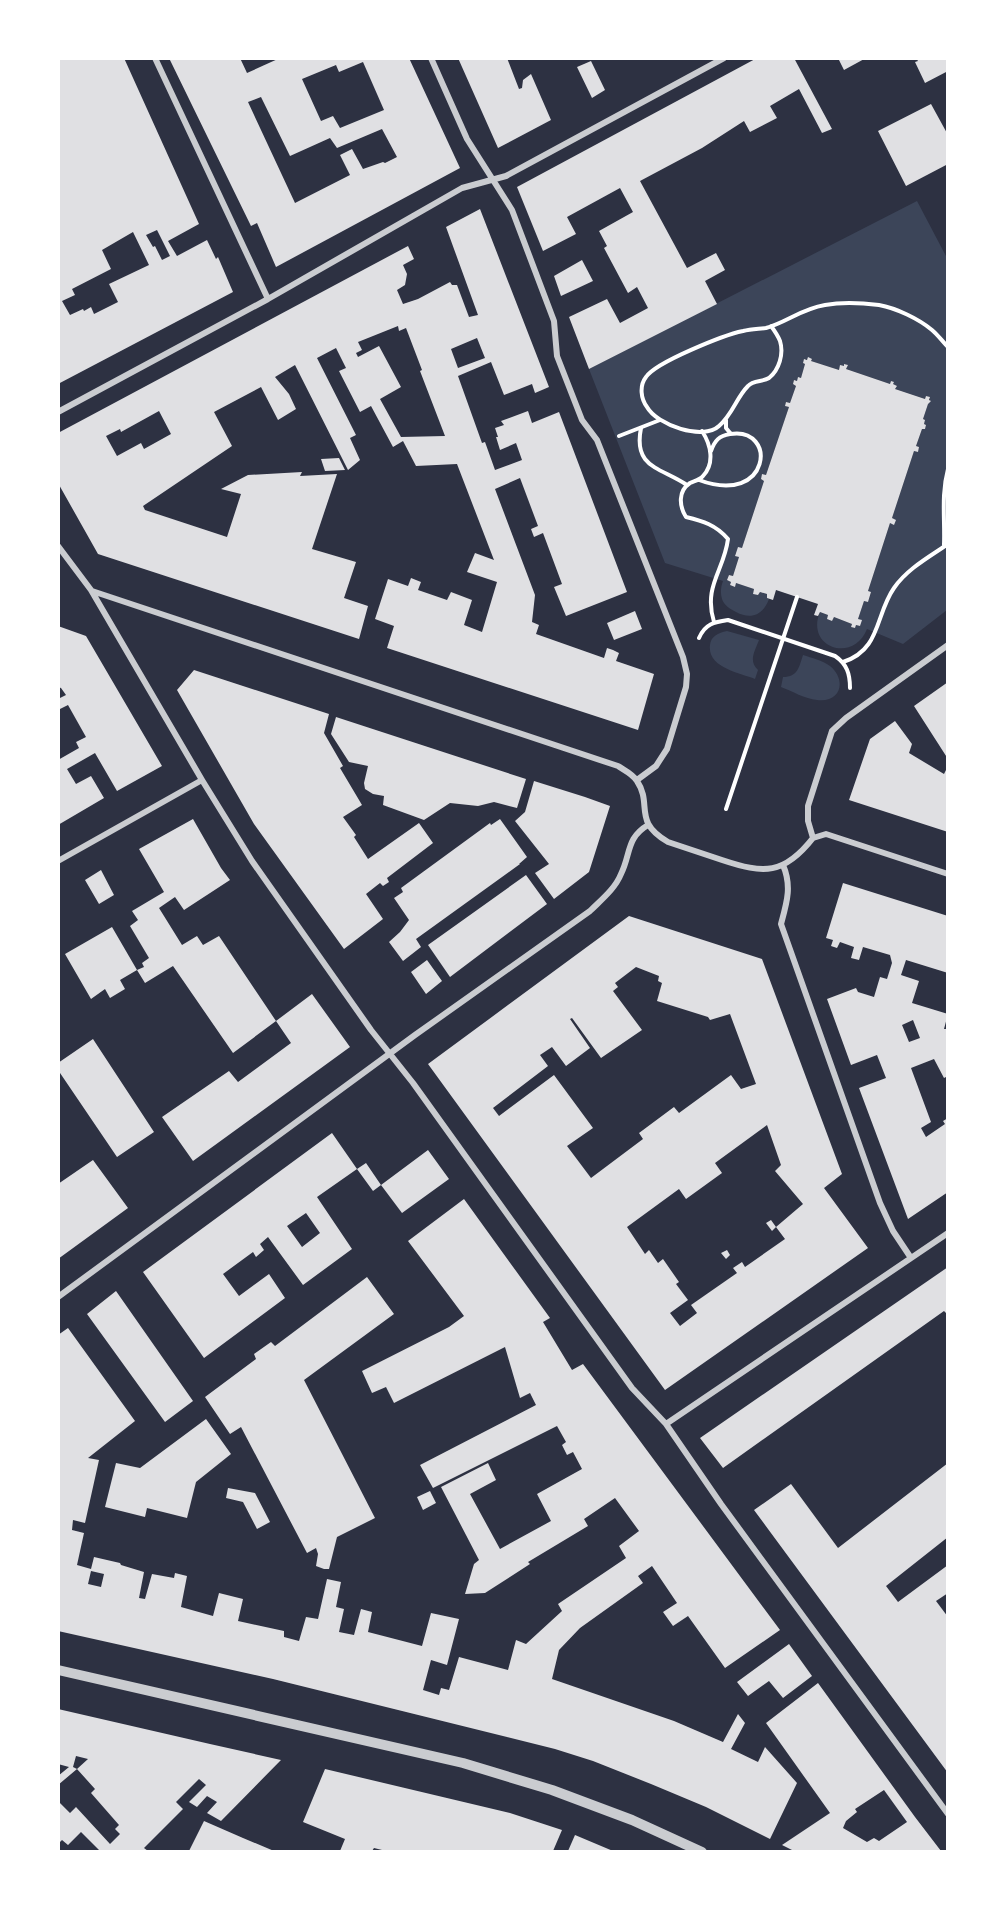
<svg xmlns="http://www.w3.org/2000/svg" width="1006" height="1910" font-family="'Golos Text',sans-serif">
<rect width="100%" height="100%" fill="#2d3142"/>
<path fill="#3c4559" d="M917 201 947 258V610L903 644 867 629C853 664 805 647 820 612L828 615 827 619 832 621 834 617 852 624 851 627 855 628 856 625 860 626 861 620 858 619 864 601 868 602 871 593 868 591 890 523 894 524 895 520 892 518 914 451 918 452 919 447 916 446 922 429H925L926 425 924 424 925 420 923 419 928 404 930 401V397L926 396 925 399 895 389 897 386 893 384V382L891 381 890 384 846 369 848 365 845 364 844 366H840L839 370 811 361 812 359H804L803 363 805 364 801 378 798 377 797 381 794 380 793 384 796 386 790 403 786 402 785 406 789 407 766 475 762 474 761 479 764 481 742 548H738L735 555 739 557 733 576 729 575 727 580 731 582 730 585 735 587 736 583 754 589 753 594 758 595 760 592 767 594V598L769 599C763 615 751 620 736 612 730 609 724 605 722 599 720 593 721 586 723 581L665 563 589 369Z
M727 631 759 640C755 651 748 661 758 670L755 679C740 673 707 668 710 645 711 636 718 633 727 631Z
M803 655C812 658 822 660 830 666 847 680 841 703 817 700 805 699 792 691 781 687L783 677C798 677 799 667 803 655Z"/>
<path fill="#e0e0e3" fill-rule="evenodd" d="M58 58H124L199 224 168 241 177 256 207 240 216 259 218 257 233 292 58 384ZM157 230 170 256 162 260 155 246 153 247 146 235ZM133 232 149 265 109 284 118 302 94 314 91 307 84 311 83 309 70 315 62 301 75 295 72 289 111 269 102 250Z
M169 58H240L247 73 280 58H409L460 168 276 267 257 223 251 226ZM363 62 384 110 340 128 333 116 321 121 302 79 336 65 339 72ZM261 97 290 156 330 138 337 148 382 129 397 157 385 163 383 162 363 169 352 149 340 155 350 175 295 203 248 102Z
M458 58H507L519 89 522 88 523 80 531 74 551 120 498 148Z
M757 58H794L832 129 822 133 799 89 770 106 777 118 750 132 744 121 702 148 640 181 687 268 716 253 725 270 705 281 717 304 589 369 569 317 607 299 620 323 648 308 637 287 628 293 604 248 607 246 599 231 633 212 620 188 567 217 576 234 543 251 517 187Z
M838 58H866L844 70Z
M916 58H948V71L925 83 915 62 918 61Z
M591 61 605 90 592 98 577 67Z
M931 104 948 135V164L906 186 878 131Z
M480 209 549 387 535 393 532 384 504 395 491 362 458 376 482 443 485 442 495 470 522 460 516 443 500 450 496 437H498L495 428 504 425 501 421 528 411 532 423 559 412 627 592 566 616 554 587 562 584 543 533 534 537 531 529 538 526 520 478 495 489 535 595 532 622 539 625 536 634 604 658 607 648 613 650 619 653 616 661 654 674 638 730 387 648 394 626 375 619 388 579 408 586 411 578 421 582 418 590 447 600 451 592 472 600 464 625 482 632 497 582 467 572 475 553 494 560 457 464 416 466 403 441 393 447 371 406 360 412 339 371 346 368 336 348 317 358 356 435 350 438 360 460 348 470 295 365 275 377 289 394 296 409 278 420 261 387 214 412 232 446 143 506 145 510 227 537 241 494 221 489 248 475 302 472 300 476 337 474 312 549 356 562 344 598 368 606 359 639 98 554 58 483V433L408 246 414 259 403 265 407 274 405 285 397 290 403 304 418 299 450 282 452 285H457L469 317 478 315 446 227ZM398 326 399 331 406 328 422 370 420 371 445 436 401 437 380 399 401 387 379 346 358 357 356 353 362 350 358 342ZM477 338 485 358 458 368 451 349ZM159 411 171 434 144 449 141 443 117 456 106 436 120 429 121 432Z
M582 260 593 281 561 296 554 276Z
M808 357 812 359 811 361 839 370 840 365 844 366V364L848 365 846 369 890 384 891 381 894 382 893 384 897 386 895 389 925 399 926 396 930 397 929 400 931 401 928 404 923 419 925 420 924 424 926 425 925 429H922L916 446 919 447 918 452 914 451 892 518 896 520 894 525 890 523 868 591 871 592 868 602 864 601 858 619 862 620 860 626 856 625 855 628 851 627 852 624 834 617 832 621 827 619 828 615 820 612 818 616 814 615 818 604 776 590 773 600 767 598V594L760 592 758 595 753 594 754 589 736 583 735 587 730 585 731 582 727 580 729 575 733 576 739 557 735 556 738 547 742 548 764 481 761 479 762 474 766 475 789 407 785 406 786 402 790 403 796 386 793 384 794 380 797 381 798 377 801 378 805 364 803 363 804 359 807 360Z
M339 458 345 470 325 471 321 459Z
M635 611 642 629 614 640 607 623Z
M58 626 86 636 162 766 117 791 95 753 67 769 76 784 91 776 104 798 58 825V760L79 748 76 742 86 737 68 705 58 710V699L66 695 61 688 58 687Z
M194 670 329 714 324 733 343 766 340 768 362 805 343 817 356 835 354 837 368 859 419 823 433 843 387 878 389 882 383 886 380 883 366 894 383 919 344 949 254 824 177 690Z
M948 682V759L914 706Z
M336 717 526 779 517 808 494 802 478 806 450 803 424 820 383 805 384 796 373 794 365 789 364 783 368 766 349 762 331 734Z
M895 721 912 744 909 753 944 774 948 766V832L849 800 870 739Z
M534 781 585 797 610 806 589 872 554 899 535 873 549 864 515 821 525 812Z
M193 819 221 868 230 880 184 910 175 897 159 908 182 945 197 936 203 945 219 936 276 1021 233 1053 173 966 145 983 137 970 144 967 142 963 149 958 130 926 138 920 132 911 164 892 139 849Z
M500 819 527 857 519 864H520L416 939 421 947 403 961 389 942 400 932 409 920 394 898 403 892 401 888 490 823 491 825Z
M101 870 114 895 99 904 85 880Z
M526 875 547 904 450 977 428 945Z
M843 883 948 916V973L906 960 901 975 919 981 912 1003 948 1014 944 1029H948V1076L944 1078 934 1059 911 1068 931 1122 921 1128 926 1137 945 1124 943 1121 948 1118V1192L908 1219 859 1088 886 1078 877 1055 851 1065 827 999 856 988 858 992 874 997 880 977 887 979 892 963 890 955 863 947 859 960 851 958 854 947 840 942 837 948 831 946 833 940 826 938ZM913 1020 920 1038 909 1042 902 1025Z
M629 916 762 959 842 1174 824 1188 868 1248 665 1390 428 1064ZM636 967 659 976 658 981 662 983 657 1001 708 1017 710 1020 730 1014 756 1084 741 1089 731 1075 679 1113 674 1107 639 1133 643 1139 591 1178 567 1146 593 1128 554 1075 499 1116 493 1108 548 1066 540 1055 552 1047 566 1066 590 1048 570 1019 572 1018 601 1058 642 1030 613 991 618 987 615 983ZM767 1125 781 1165 775 1171 803 1204 776 1227 771 1220 766 1223 772 1231 776 1227 785 1239 745 1267 742 1262 733 1268 737 1273 691 1305 697 1313 680 1326 670 1313 688 1300 676 1284 679 1282 663 1259 658 1263 649 1250 645 1254 627 1227 679 1189 686 1199 722 1173 715 1163Z
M112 927 137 970 120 980 125 989 110 998 105 989 91 999 65 954Z
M427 960 442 981 426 994 411 972Z
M312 994 350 1047 193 1161 162 1117 229 1071 238 1082 291 1043 276 1021Z
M93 1039 154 1132 117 1157 58 1070V1063Z
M332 1133 357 1169 366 1163 381 1185 373 1191 357 1169 317 1197 352 1249 303 1285 268 1237 260 1244 264 1250 256 1257 253 1252 223 1274 239 1296 269 1274 285 1298 204 1358 143 1272ZM306 1213 320 1233 302 1247 287 1226Z
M428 1150 449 1179 402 1213 381 1185Z
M93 1160 128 1208 58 1259V1184Z
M464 1199 550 1318 543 1322 572 1370 583 1364 780 1630 725 1668 688 1616 673 1626 663 1612 677 1603 652 1566 638 1576 643 1583 580 1628 559 1650 552 1679 674 1721 723 1742 738 1714 745 1723 731 1749 758 1762 765 1747 797 1783 770 1839 706 1807 651 1784 593 1761 555 1749 273 1679 58 1631V1335L68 1328 135 1421 88 1458 99 1460 85 1523 73 1520 72 1530 84 1533 77 1565 91 1569 94 1557 120 1563 121 1565 144 1572 139 1598 145 1599 152 1574 174 1578 175 1573 187 1576 181 1607 213 1616 219 1593 243 1599 238 1621 284 1631V1637L299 1641 306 1617 318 1619 327 1579 341 1582 336 1607 344 1609 339 1632 354 1635 361 1609 372 1612 368 1632 422 1646 431 1613 459 1619 447 1665 431 1660 423 1690 439 1695 441 1688 449 1690 459 1657 508 1670 516 1640 526 1644 562 1611 558 1604 626 1558 619 1546 639 1531 615 1498 584 1519 588 1526 528 1562 530 1564 485 1593 465 1594 474 1564 479 1560 441 1487 488 1463 496 1480 470 1494 500 1549 551 1521 537 1494 582 1469 573 1452 567 1455 562 1445 566 1442 557 1426 433 1488 420 1465 536 1405 530 1393 520 1398 505 1347 394 1403 386 1387 372 1393 362 1371 449 1327 464 1316 408 1241ZM91 1571 104 1574 101 1587 88 1584Z
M727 1250 730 1255 726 1259 721 1253Z
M948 1267V1315L944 1311 723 1468 700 1438Z
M367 1277 394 1314 304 1380 375 1518 337 1537 329 1569H324L316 1566 318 1554 316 1548 307 1553 241 1427 230 1434 205 1397 256 1359 254 1354 271 1342 275 1346Z
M116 1291 193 1401 165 1422 87 1314Z
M206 1419 231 1454 196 1482 187 1518 147 1508 145 1517 105 1507 116 1463 140 1468Z
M948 1463V1537L886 1586 898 1602 948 1565V1593L936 1601 948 1617V1773L754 1510 791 1484 838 1548Z
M228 1488 255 1493 270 1522 257 1529 243 1502 226 1498Z
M430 1491 436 1503 423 1510 417 1497Z
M789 1644 812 1676 783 1698 769 1681 748 1696 737 1682Z
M818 1683 915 1817 941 1851H794L782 1845 830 1813 766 1723ZM884 1790 907 1822 879 1841 874 1838 867 1842 843 1828 846 1821 857 1812 855 1809Z
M58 1709 210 1744 281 1760 221 1821 207 1813 217 1802 207 1796 197 1807 189 1802 206 1785 199 1779 176 1802 183 1809 144 1848 148 1851H100L81 1832 68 1845 62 1840 58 1844V1801L70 1813 76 1807 110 1844 120 1834 115 1829 119 1825 91 1793 95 1789 77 1769 88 1759 76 1756 73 1767 77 1769 58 1785V1776L69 1767 58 1764Z
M325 1769 510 1813 562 1830 553 1851H386L374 1848 372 1851H340L345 1839 303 1822Z
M204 1821 243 1838 274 1851H189Z
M575 1835 613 1851H568Z"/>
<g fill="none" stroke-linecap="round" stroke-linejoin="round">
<path stroke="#fff" stroke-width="4" d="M771 326C774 330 778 336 780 341 784 354 779 370 769 378 763 382 753 380 748 386 736 398 733 414 719 426 703 441 657 425 647 407 641 399 639 386 646 377 656 362 724 335 743 331 751 329 758 329 766 328 787 322 801 309 825 305 842 302 862 303 879 305 896 308 919 319 932 330 938 335 942 341 948 347
M726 420V428L731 434
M641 428C633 468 660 467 687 485
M702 431C711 445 715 463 703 476 700 480 694 481 690 483 678 491 679 506 686 517 703 521 716 525 728 539 724 571 703 586 714 622
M619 436 660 420
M699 480C771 507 778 426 730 434 719 436 715 440 711 451
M944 545C945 519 941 495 948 469
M699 638C705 624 714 622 728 620L835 656C847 664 850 674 850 688
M843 662C881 650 875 615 894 588 907 569 929 557 948 544
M726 809 797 597"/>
<path stroke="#caccd0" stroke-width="6" d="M155 58 268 299
M431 58 467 139 512 210 554 321 557 356 582 420 597 440 683 657 687 674 686 687 667 749 656 766 637 780
M58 412 268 299 462 188 506 176 724 58
M58 546 91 590 202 780 252 861 371 1030 413 1083 632 1388 666 1424 721 1504 948 1814
M92 591 618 766C624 770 633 774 637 781 653 805 632 821 668 842 686 848 704 854 722 860 764 874 784 875 813 838
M813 838 808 821V806L832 731 846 718 948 645
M813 838 826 834 948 874
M58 861 202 780
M783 865C792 886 787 902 781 924L880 1203 893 1231 911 1258
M58 1297 415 1035 590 911C601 900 615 889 621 874 631 854 626 838 648 825
M666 1424 948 1233"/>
<path stroke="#caccd0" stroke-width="10" d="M58 1670 463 1763 552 1790 632 1820 702 1852"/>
</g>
<rect width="1006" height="1910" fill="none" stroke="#ffffff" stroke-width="120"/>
</svg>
